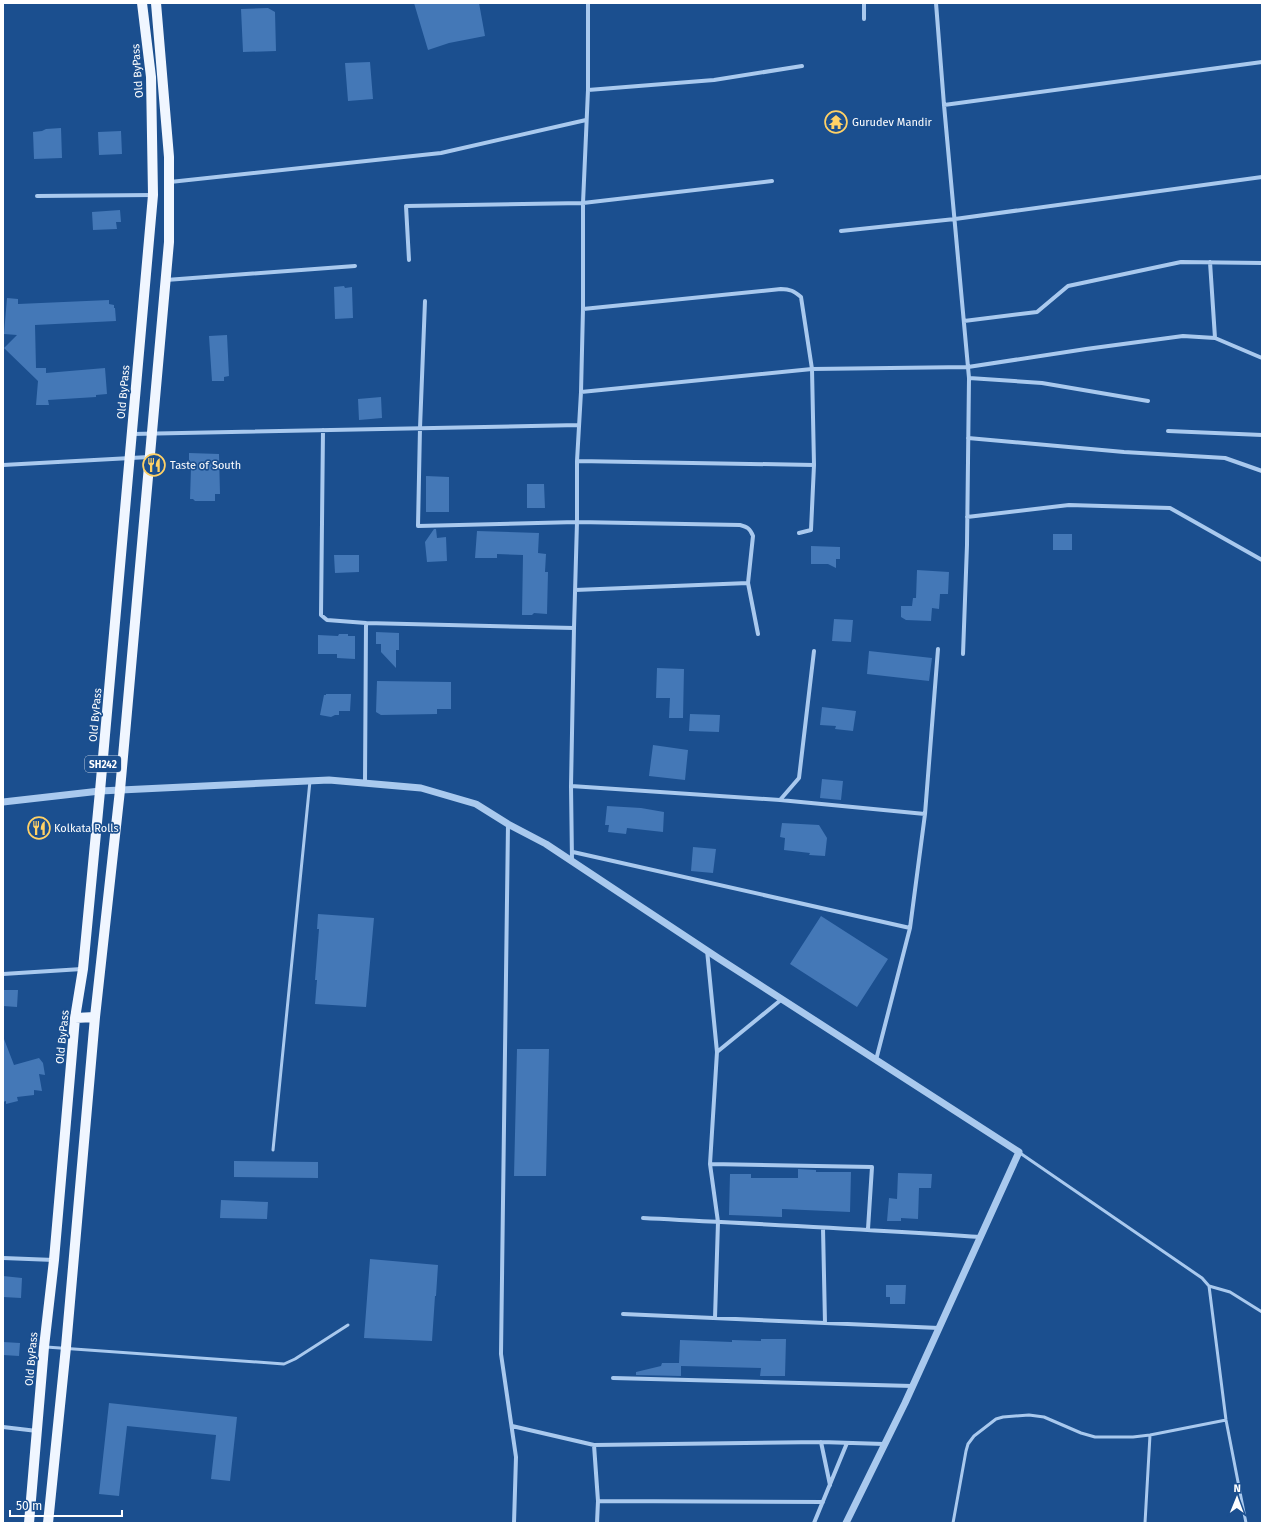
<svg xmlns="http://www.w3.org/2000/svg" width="1265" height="1526" font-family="'Fira Sans',sans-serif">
<rect width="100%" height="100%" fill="#1b4f8f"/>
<path fill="#4478b7" d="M414 3H479L485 36 449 43 428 50Z
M268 8 275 12 276 51 243 52 241 9Z
M370 62 373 99 348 101 345 63Z
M61 128 62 158 34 159 33 132 42 131 46 129Z
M121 131 122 154 99 155 98 132Z
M120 210 121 222H116L117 229 93 230 92 212Z
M344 286 345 288 352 287 353 318 335 319 334 287Z
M7 298 18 299V304L109 300V304L114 305V308H115L116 321 35 325 36 368H46V373L105 368 107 394 96 395V397L48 400 49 405H36L38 381 4 348 17 335 4 334Z
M227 335 229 376 224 377V381H212L209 336Z
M381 397 382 418 359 420 358 399Z
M189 453 219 454 220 494H215V501H195L193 499H190L191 468H189Z
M426 476 449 477V512H426Z
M527 484H544L545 508H527Z
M434 529H436L437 538 446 537 447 561 427 562 425 542Z
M477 531 539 533 538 553 546 554 545 572H548L547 614 534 613 532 615H522L523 555 497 554V558H475Z
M1053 534H1072V550H1053Z
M811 546 840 547V559H836V568L828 564H811Z
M334 555H359V572L335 573Z
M917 570 949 572 948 594H940L939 609 932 608 931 621 906 620 901 617V606H912L913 598H916Z
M834 619 853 620 851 642 832 641Z
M376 632 399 633V650H396V668L381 652V644H376Z
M339 634H348V636H355V659L337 658V654H318V635L338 636Z
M869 651 932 658 929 681 867 674Z
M657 668 684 669 683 718H669L670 698H656Z
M377 681 451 682V709H437V714L381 715 376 712Z
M326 694H351L350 711H339V715H335L331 717 320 715 324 695H326Z
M822 707 856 711 853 731 835 729 836 726 820 725Z
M690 714 720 715 719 732 689 731Z
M653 745 688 750 685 780 649 776Z
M822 779 843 781 841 800 820 798Z
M607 806 641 808 664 812 663 832 627 828 626 834 608 832 609 825H605Z
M782 823 819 825 827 838 825 856 809 855 810 853 784 850 785 838 780 837Z
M693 847 716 849 713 873 691 871Z
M318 914 374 918 366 1007 315 1004 317 980H315L319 929H317Z
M821 916 888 959 857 1007 790 964Z
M3 990H18L17 1007 3 1006Z
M3 1039H4L14 1065 39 1058 43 1063 45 1075 39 1074 42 1091 34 1090V1095L17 1097 18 1101 6 1104V1101L3 1102Z
M517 1049H549L546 1176H514Z
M234 1161 318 1162V1178L234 1177Z
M798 1169 816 1170V1172H851L850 1212 782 1209V1217L729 1215 730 1174H751V1178H798Z
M898 1173 932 1174 931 1188H919L918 1219 901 1218V1221H887L889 1198 897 1199Z
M221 1200 268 1202 267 1219 220 1218Z
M370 1259 438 1265 436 1296H435L432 1341 364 1338Z
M3 1276 22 1278 21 1298 3 1297Z
M886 1285H906L905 1304H890V1297H886Z
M761 1339H786L785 1376H760L761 1368 681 1366V1376L636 1375V1372L661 1366 662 1363H679L680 1340 732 1342V1340L761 1341Z
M3 1342 20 1343 19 1356 3 1355Z
M109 1403 237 1417 230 1481 211 1479 216 1435 127 1426 119 1496 99 1494Z"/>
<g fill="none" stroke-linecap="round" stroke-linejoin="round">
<path stroke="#a9c9ee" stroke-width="3" d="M273 1150 310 781
M1020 1153 1202 1278 1209 1286 1226 1420 1246 1523
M1209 1286 1230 1292 1262 1312
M46 1347 284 1364 295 1359 348 1325
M953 1523 966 1451 968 1444 974 1436 996 1419 1003 1417 1029 1415 1044 1417 1081 1433 1095 1437H1133L1150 1435 1226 1420
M1145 1523 1150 1435"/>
<path stroke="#a9c9ee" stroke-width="4" d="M864 3V19
M936 3 944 105 969 378 967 545 963 654
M588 90 714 80 802 66
M944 105 1262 62
M170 182 441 153 586 120
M37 196 152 195
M841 231 955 219 1262 177
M409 260 406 206 583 203 772 181
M1210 262 1215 338
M166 280 355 266
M425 301 420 428 418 526 577 522 740 525C747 527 750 528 753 536L748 583 758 634
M583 309 781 289C790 289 794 291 801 297L812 369 814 465 811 530 799 533
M964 321 1037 312 1068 286 1181 262 1262 263
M969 378 1042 383 1148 401
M581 392 812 369 968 367 1086 349 1183 336 1215 338 1262 358
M323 430 321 615 327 620 366 623
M1168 431 1262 435
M132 434 579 425
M968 438 1124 452 1225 458 1262 471
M577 461 814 465
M3 465 149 457
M967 517 1069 505 1170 508 1262 560
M575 590 748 583
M365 783 366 623 574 628
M571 786 780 800 925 814
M780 800 799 778 814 651
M508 824 501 1354 516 1457 514 1523
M573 852 910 928
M572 861 571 786 574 628 577 522V461L581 392 583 309V203L588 90V3
M707 950 717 1052 710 1164 718 1222 715 1318
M3 974 82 969
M717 1052 782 999
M876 1060 910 928 925 814 938 649
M710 1164 872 1167 868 1229
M643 1218C755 1224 868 1229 981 1237
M823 1228 825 1323
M3 1258 54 1260
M623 1314 939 1328
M613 1378 912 1386
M512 1426 594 1445 821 1442 884 1444
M3 1427 37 1431
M821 1442 830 1485
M594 1445 598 1501 597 1523
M598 1501 823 1502
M814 1523 847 1443"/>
<path stroke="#a9c9ee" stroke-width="7" d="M3 802 100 791 329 780 421 788 476 804 508 824 546 844 718 958 1019 1152 905 1403 846 1523"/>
<path stroke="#f0f6ff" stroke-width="10" d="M75 1018 95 1017
M29 1523 44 1347 54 1260 75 1018 83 969 100 791 153 195 151 77 142 3
M48 1523 66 1347 95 1017 120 790 169 242V157L156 3"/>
</g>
<defs>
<g id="temple-ring" transform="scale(1.15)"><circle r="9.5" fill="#1b4f8f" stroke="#ffd166" stroke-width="1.5"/><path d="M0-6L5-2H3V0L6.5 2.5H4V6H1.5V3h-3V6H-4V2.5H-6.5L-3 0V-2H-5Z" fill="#ffd166"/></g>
<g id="restaurant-ring" transform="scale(1.15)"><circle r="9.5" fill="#1b4f8f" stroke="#ffd166" stroke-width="1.5"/><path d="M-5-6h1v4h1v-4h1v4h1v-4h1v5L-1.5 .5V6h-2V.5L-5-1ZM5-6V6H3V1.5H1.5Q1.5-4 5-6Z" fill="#ffd166"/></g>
</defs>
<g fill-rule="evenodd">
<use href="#temple-ring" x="836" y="122"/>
<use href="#restaurant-ring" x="154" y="465"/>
<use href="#restaurant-ring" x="39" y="828"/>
</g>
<g text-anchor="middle" stroke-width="3.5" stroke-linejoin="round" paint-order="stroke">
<rect fill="#1b4f8f" stroke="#bbcadd" stroke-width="1" x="85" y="756" width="36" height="16" rx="3"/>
<g font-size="10" font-weight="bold" fill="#fff">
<text x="103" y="768">SH242</text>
</g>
<g font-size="11" fill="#fff" stroke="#1b4f8f">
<text transform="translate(137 71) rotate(-94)" y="4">Old ByPass</text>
<text transform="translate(123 392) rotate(-85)" y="4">Old ByPass</text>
<text transform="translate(95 715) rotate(-85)" y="4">Old ByPass</text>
<text transform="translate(62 1037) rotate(-84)" y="4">Old ByPass</text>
<text transform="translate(31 1359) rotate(-85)" y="4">Old ByPass</text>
</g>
<g font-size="11" fill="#fff" stroke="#1b4f8f" text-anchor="start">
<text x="852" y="126">Gurudev Mandir</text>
<text x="170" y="469">Taste of South</text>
<text x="54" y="832">Kolkata Rolls</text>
</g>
</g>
<rect width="1265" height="1526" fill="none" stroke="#ffffff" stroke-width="8"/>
<g transform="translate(1237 1498) rotate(1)" stroke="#1b4f8f" stroke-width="3" paint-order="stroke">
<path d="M0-3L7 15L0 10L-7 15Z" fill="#ffffff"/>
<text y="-6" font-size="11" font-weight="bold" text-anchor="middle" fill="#ffffff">N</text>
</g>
<path d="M10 1510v6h112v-6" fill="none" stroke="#ffffff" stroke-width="2"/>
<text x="16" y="1510" font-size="12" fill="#ffffff" stroke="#1b4f8f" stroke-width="3" paint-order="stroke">50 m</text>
</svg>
